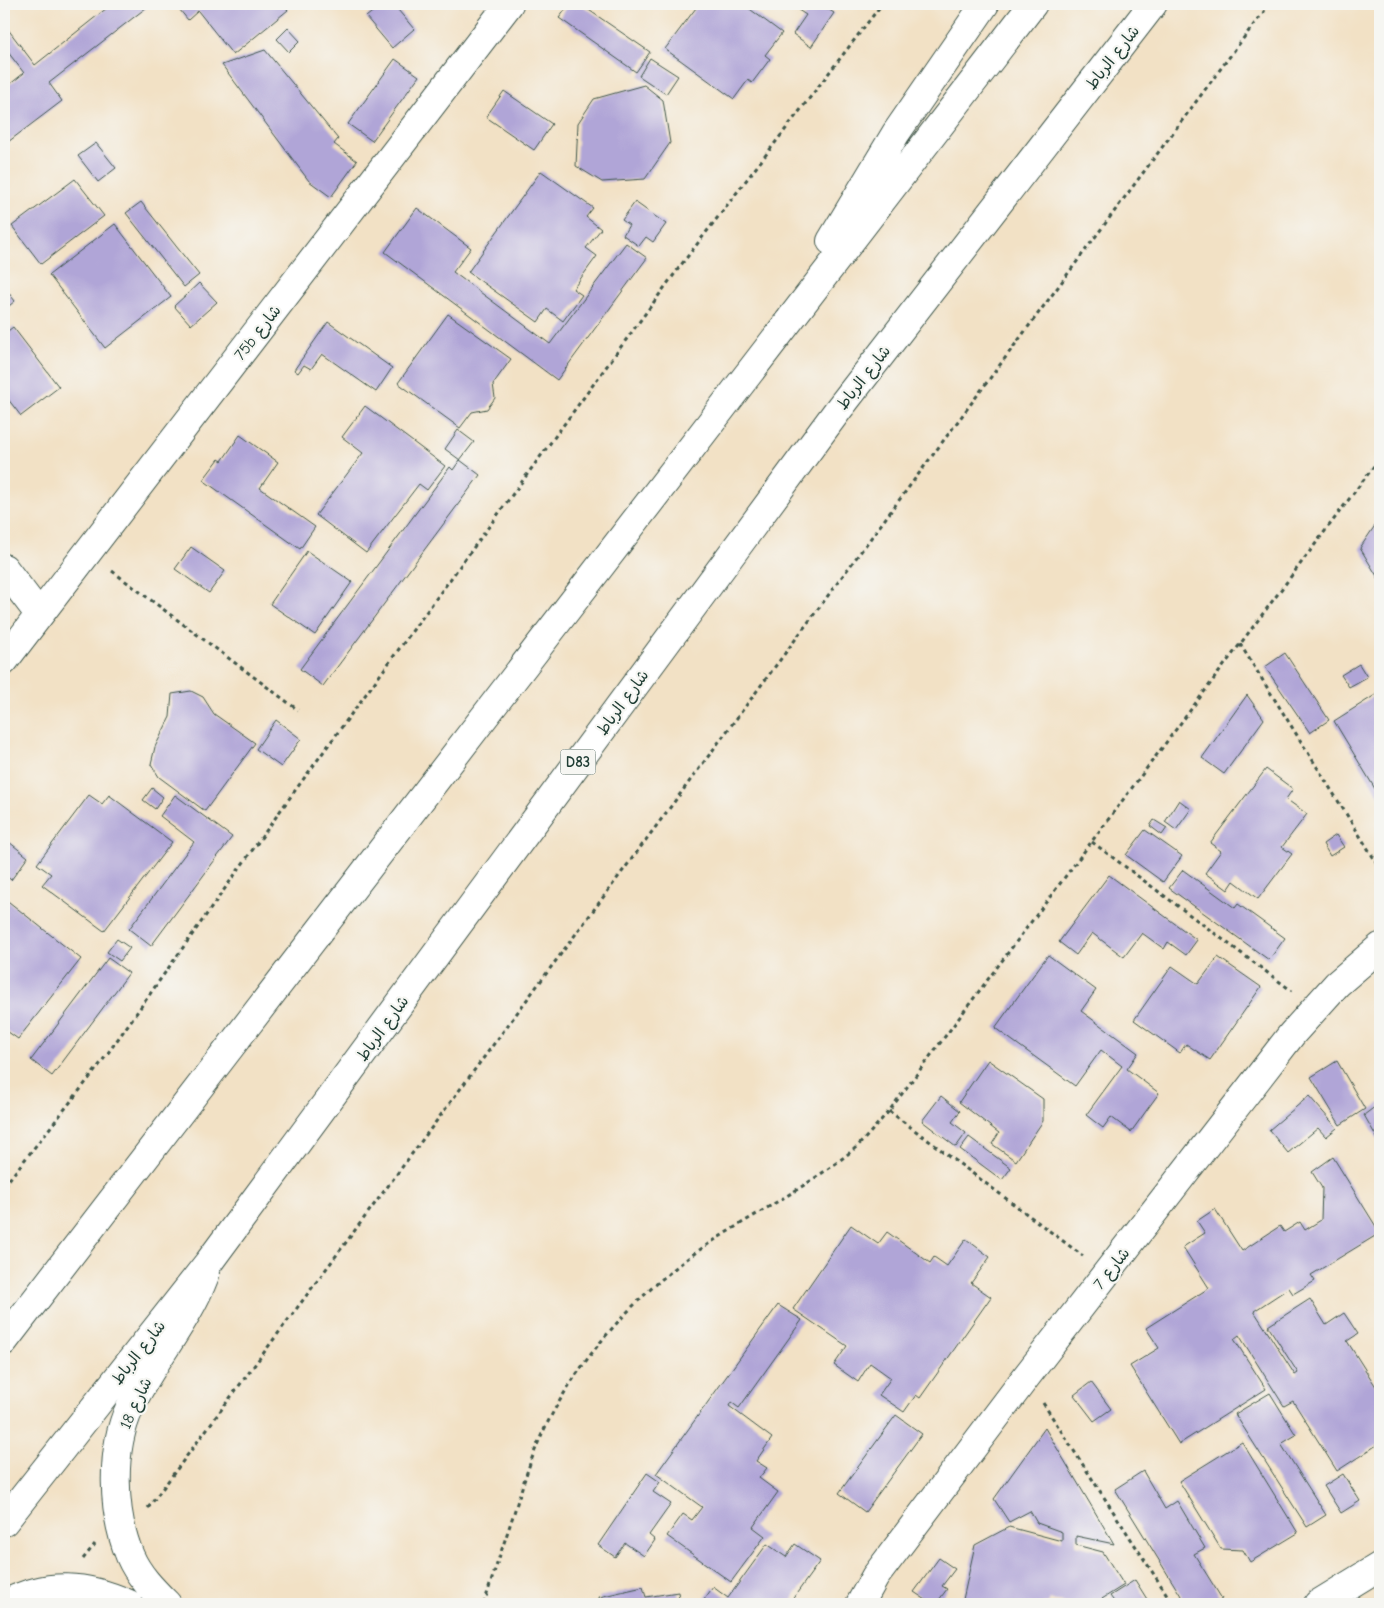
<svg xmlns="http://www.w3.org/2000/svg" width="1384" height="1608" font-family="'Comic Neue','Playpen Sans Arabic',sans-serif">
<rect width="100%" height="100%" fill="#f6f6f2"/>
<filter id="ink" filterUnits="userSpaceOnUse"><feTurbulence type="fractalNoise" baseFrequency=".02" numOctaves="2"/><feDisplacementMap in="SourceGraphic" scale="10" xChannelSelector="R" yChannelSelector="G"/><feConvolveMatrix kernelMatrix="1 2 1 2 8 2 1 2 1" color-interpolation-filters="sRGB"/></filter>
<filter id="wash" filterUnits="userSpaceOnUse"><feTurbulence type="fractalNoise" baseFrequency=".0096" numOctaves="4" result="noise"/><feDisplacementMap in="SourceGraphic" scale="20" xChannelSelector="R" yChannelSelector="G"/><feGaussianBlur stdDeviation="1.12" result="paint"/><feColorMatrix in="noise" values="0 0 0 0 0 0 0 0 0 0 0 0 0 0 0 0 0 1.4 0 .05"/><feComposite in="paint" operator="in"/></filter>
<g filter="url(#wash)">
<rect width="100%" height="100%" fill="#f2e1c5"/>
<g id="blocks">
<path fill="#b0a5d7" d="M112 4H151L49 83 62 101 4 145V89L24 73 4 47V24L35 65Z
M175 4H283L288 10 233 55 198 11 188 20Z
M382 4H393L414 29 392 48 366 17Z
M570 4H580L650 52 636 72 559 18Z
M699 4H743L782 33 765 55 770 59 752 83 748 80 734 99 665 49Z
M789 4H820L834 13 811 47 793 34 806 15Z
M288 28 300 41 289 52 277 39Z
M265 50 338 139 334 144 357 161 331 197 309 181 222 65Z
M650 58 678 76 666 94 639 76Z
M395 59 419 76 372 141 348 124Z
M644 85 663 100 670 143 645 179 602 182 576 166 578 123 594 99Z
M504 91 552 124 534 150 486 117Z
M96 143 116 168 98 182 78 156Z
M541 171 593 208 586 217 601 229 586 248 597 256 573 289 582 295 563 321 547 309 538 322 468 272Z
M75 179 104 216 41 264 12 226Z
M141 202 199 275 184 287 126 213Z
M635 202 666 224 653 242 646 237 639 246 623 235 629 225 622 220Z
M417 208 471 248 453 272 550 344 626 243 647 258 557 380 385 252Z
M115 224 171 297 105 348 49 275Z
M199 283 217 302 191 325 174 306Z
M4 287 15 301 4 310Z
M448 314 511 359 493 384 495 398 487 409 472 412 460 428 398 383Z
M328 322 392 368 376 392 322 354 311 369 304 365 298 373 294 370Z
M13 327 59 387 21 416 4 394V334Z
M365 406 445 466 427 490 419 484 366 553 316 515 363 453 342 437Z
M458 430 474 442 460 460 445 449Z
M240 435 278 462 260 488 315 527 300 549 203 480 219 459 222 461Z
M460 460 480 475 323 686 300 669 450 467 453 470Z
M1380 518V581L1360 548Z
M191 547 225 571 209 593 175 569Z
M307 551 352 582 315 635 270 604Z
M1285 653 1329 720 1310 733 1265 667Z
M1359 664 1367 677 1349 687 1341 675Z
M191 691 203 697 214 714 255 743 205 811 159 777 151 764 155 747 170 717 172 694Z
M1380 692V797L1334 721Z
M1247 695 1264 719 1224 774 1202 758Z
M276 720 301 739 281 767 256 749Z
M1266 769 1293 789 1286 799 1307 814 1282 847 1292 854 1258 899 1234 881 1228 890 1205 873 1221 851 1210 843Z
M152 788 163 797 155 809 143 800Z
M89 795 102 804 109 795 172 842 104 931 42 885 51 874 37 864Z
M175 795 232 837 151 946 129 929 194 842 160 816Z
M1179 800 1191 809 1176 830 1165 822Z
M1154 820 1167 828 1162 835 1150 826Z
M1145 830 1182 856 1163 882 1126 855Z
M1336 835 1344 847 1330 856 1323 844Z
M4 838 28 857 11 880 4 874Z
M1183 870 1235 908 1238 904 1285 938 1269 960 1169 888Z
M1109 875 1197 940 1186 955 1168 942 1164 949 1142 933 1124 957 1092 933 1076 955 1059 942Z
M4 898 81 959 18 1039 4 1029Z
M117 939 130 948 120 961 107 952Z
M1048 955 1096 990 1081 1011 1138 1053 1127 1069 1159 1093 1131 1132 1111 1117 1103 1128 1086 1115 1122 1066 1101 1050 1075 1086 995 1028Z
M1218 957 1261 987 1210 1060 1186 1044 1180 1053 1134 1020 1172 966 1198 984Z
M108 958 129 973 52 1076 31 1060Z
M988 1060 1043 1099V1121L1016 1161 992 1144 999 1133 959 1102Z
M1337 1061 1365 1109 1340 1125 1311 1077Z
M941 1096 960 1111 952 1122 966 1133 956 1147 922 1121Z
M1309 1096 1337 1128 1326 1137 1318 1128 1288 1153 1269 1130Z
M1380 1103V1143L1364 1115Z
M969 1137 1011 1168 1002 1180 960 1149Z
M1333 1157 1380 1233 1311 1275 1315 1281 1293 1294 1289 1288 1254 1311 1295 1375 1298 1373 1268 1326 1310 1299 1326 1325 1344 1313 1358 1334 1347 1341 1380 1393V1443L1337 1471 1293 1401 1284 1406 1239 1335 1234 1339 1266 1389 1179 1444 1130 1366 1159 1348 1146 1328 1209 1288 1183 1247 1205 1233 1197 1221 1215 1209 1242 1251 1280 1226 1284 1232 1300 1222 1305 1230 1321 1220 1322 1188 1312 1172Z
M851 1225 878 1244 887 1232 930 1263 934 1257 947 1266 966 1239 990 1257 971 1283 991 1297 920 1398 916 1395 904 1412 879 1395 891 1378 870 1363 858 1382 834 1365 847 1346 793 1309Z
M778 1305 802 1320 739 1408 731 1402 729 1406 772 1438 756 1461 767 1468 759 1478 778 1492 753 1527 765 1536 731 1582 667 1536 683 1514 692 1520 702 1507 656 1474Z
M1091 1382 1111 1409 1094 1421 1074 1395Z
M1270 1393 1296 1435 1281 1444 1326 1515 1307 1527 1235 1414Z
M896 1415 922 1434 865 1512 839 1493Z
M1045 1428 1114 1544 1076 1536V1545L1103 1552 1124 1585 1094 1604H1078L1050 1600 1048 1604H962L975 1545 1009 1527 1062 1541V1532L1037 1523 1030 1511 1009 1522 994 1499Z
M1242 1442 1298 1533 1250 1562 1243 1550 1221 1549 1179 1481Z
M1143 1471 1165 1509 1177 1501 1205 1548 1194 1554 1222 1599 1212 1604H1186L1115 1489Z
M647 1473 660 1482 653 1492 671 1504 649 1535 655 1540 644 1556 625 1543 615 1557 598 1545Z
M1343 1474 1360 1501 1341 1513 1324 1486Z
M767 1544 786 1557 795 1544 820 1561 789 1604H701L713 1587 728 1598Z
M939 1558 955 1569 942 1586 947 1589 936 1604H932L914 1592Z
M1135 1580 1150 1604H1116L1110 1596Z
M643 1587 646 1597 678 1592 680 1604H601L599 1597Z"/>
</g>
</g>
<g filter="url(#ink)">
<use href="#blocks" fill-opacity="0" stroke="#3f564a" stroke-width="1"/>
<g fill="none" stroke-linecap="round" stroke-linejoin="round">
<g stroke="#3f564a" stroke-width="30">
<path id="minor" d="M4 568 39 614
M4 661 509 4
M5 1604C47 1581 87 1585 129 1604
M167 1604C153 1590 138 1575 130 1556 112 1513 110 1450 130 1407 152 1361 187 1323 205 1275
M860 1604 875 1577 1026 1377 1292 1034 1337 984 1380 947
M1318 1604 1380 1566"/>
</g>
<g stroke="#3f564a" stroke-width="30">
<path id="highway" d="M831 241 896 133 985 4
M4 1341 1033 4
M4 1522 209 1262 838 410 1153 4"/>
</g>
<path stroke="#3f564a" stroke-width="3" stroke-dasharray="4 4" stroke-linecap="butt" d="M112 571 298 710
M1240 644 1380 868
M1092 842 1292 991
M889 1111 1083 1256
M4 1186 98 1067 283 807 681 265 882 4
M1043 1403 1173 1604
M148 1508 1248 32 1270 4
M83 1559 95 1544
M484 1604C492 1578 501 1552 510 1525 520 1495 528 1465 541 1436 575 1364 630 1300 695 1253 747 1217 804 1190 853 1150 866 1139 877 1124 889 1111L1380 458"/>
<use href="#minor" stroke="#fff" stroke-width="28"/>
<use href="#highway" stroke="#fff" stroke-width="28"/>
</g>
</g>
<g text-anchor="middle" stroke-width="4.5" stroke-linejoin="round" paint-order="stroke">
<rect fill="#f6f6f2" stroke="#60746d" stroke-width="1" x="560.5" y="749.5" width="35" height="25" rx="4"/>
<g font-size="15" font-weight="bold" fill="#1f3d34">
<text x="578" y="767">D83</text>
</g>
<g font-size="16" fill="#1f3d34" stroke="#f6f6f2">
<text transform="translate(1112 57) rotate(-52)" y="6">شارع الرباط</text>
<text transform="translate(257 332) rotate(-52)" y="6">75b شارع</text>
<text transform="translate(863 377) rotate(-52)" y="6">شارع الرباط</text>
<text transform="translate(622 702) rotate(-54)" y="6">شارع الرباط</text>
<text transform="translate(382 1028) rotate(-54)" y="6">شارع الرباط</text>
<text transform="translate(1111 1268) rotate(-52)" y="6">شارع 7</text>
<text transform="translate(138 1352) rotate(-52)" y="6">شارع الرباط</text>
<text transform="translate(135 1403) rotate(-65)" y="6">شارع 18</text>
</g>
</g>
<rect width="1384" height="1608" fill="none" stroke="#f6f6f2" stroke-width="20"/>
</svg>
